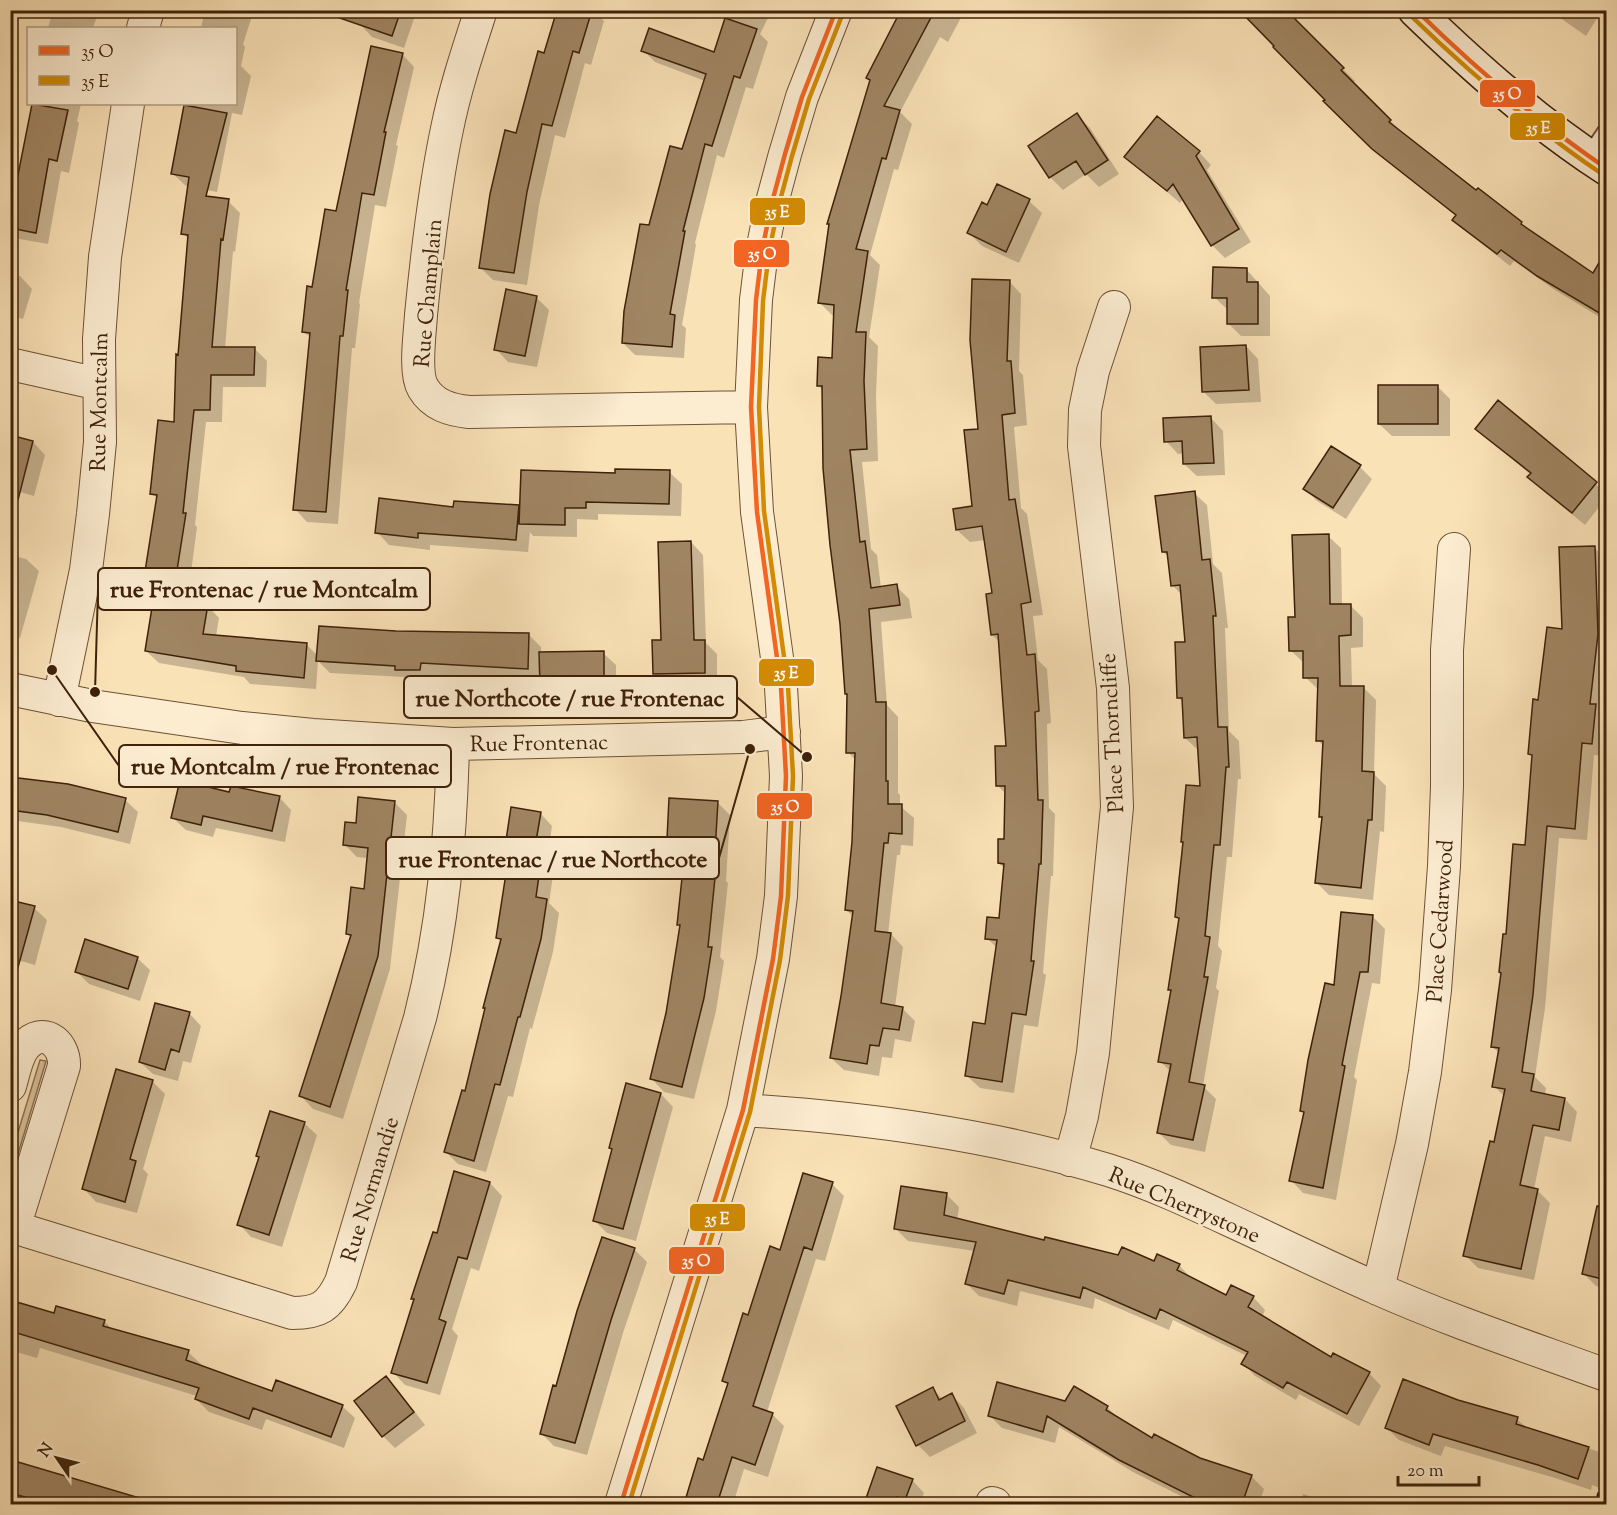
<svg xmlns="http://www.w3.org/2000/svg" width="1617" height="1515" font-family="'Sorts Mill Goudy',serif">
<rect width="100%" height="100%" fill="#fae2b7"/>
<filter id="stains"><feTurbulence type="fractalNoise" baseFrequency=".00333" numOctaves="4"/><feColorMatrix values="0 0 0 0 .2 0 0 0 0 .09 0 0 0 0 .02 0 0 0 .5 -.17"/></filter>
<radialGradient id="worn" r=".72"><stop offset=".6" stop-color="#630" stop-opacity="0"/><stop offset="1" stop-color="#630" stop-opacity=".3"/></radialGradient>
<path fill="#dac199" stroke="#8c7151" stroke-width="1.5" d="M40 1060 46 1061 11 1177V1155Z"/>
<path fill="#0003" d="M53 10H99L93 28H48Z
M205 10H254L243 44 245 47 241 66 251 76 242 115 232 113 217 192 186 186 173 174 186 104H236V28H201Z
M365 10H417L404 48 372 37 360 24Z
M558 10H599L598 14 604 21 591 65 585 63 565 138 555 135 539 205 527 285 493 280 480 267 517 134 545 55Z
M730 10H772L760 34 768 42 753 89 746 87 724 158 717 155 695 243 696 245 682 325 686 328 684 358 635 355 623 343 650 227 683 151 705 81 655 62 643 50 715 54Z
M900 10H965L948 42 940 37 900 112 912 124 898 170 894 169 870 255 880 265 869 337 878 346 876 395 878 461 862 462 871 549 877 555 881 588 896 586 909 599 912 618 881 622 887 705 898 717V793L900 795V806L914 818 913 846 901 845 900 855H897L888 934H891L903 947 895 1007 902 1008 915 1021 911 1042 895 1039 892 1058 882 1057 879 1076 844 1070 831 1058 854 917 846 910 854 843 856 761 848 752V695L823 391 818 385 833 359 835 316 832 315 820 303 902 12Z
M1284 10 1355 81 1352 84 1403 133 1476 193 1521 223 1529 231 1594 275 1596 271 1606 277V321L1552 288 1514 261 1510 266 1467 232 1454 220 1457 217 1387 161 1338 114Z
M1549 10H1599L1601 12 1586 36Z
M402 54 414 67 396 145 398 146 386 207 375 205 359 303 360 304 355 348H352L338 524 307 522 295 509 311 338 304 332 313 288 337 213Z
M33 104H81L77 121 79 123 69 173 61 171 48 244 14 238 10 235V180L18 181Z
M1077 115 1090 128 1119 174 1099 187 1086 174 1063 190 1050 177 1030 146Z
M1199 152 1211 165 1207 170 1251 242 1225 258 1212 245 1184 198 1180 203 1126 157Z
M998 186 1029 201 1042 213 1019 263 982 246 969 233 988 207Z
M228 201 240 213 235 252 233 251 225 348H254L267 361 266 387H223L222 422H206L195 525 197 527 188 595 158 590 146 578 158 499 152 493 175 423 189 240 183 233Z
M1246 269 1270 296V336H1241L1228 323V310L1214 297Z
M10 274 20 276 32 289 23 319 10 315Z
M1009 281 1021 294 1019 371 1023 375 1027 425 1014 427 1021 508 1027 514 1043 615 1033 616 1038 660 1047 669 1051 723 1047 724 1049 808 1055 814 1053 876H1051L1043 973 1046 975 1038 1027 1024 1025 1014 1093 980 1088 967 1076 986 1025 998 949 987 938 1000 920 1005 869 999 863 1005 840 1006 794 998 786 1008 748 1000 642 992 635 994 595 986 540 970 542 957 530 973 507 980 430Z
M536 297 549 310 537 367 508 362 496 349Z
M1246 346 1258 359 1261 402 1216 404 1204 392Z
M1438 387 1450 399V436H1392L1379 424Z
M1499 402 1606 493V498L1585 525 1542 490 1529 477 1531 475 1477 428Z
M1211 418 1223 431 1225 475 1197 476 1184 464V453L1178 454 1166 441Z
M33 442 45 455 34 496 10 489Z
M1360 467 1372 479 1346 519 1317 501 1305 489Z
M669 472 682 484 681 516 598 514V520L577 519V537L533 536 530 532 528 552 430 545V550L389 545 377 532 454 509 518 507 521 510Z
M1194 493 1207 505 1213 564 1222 573 1228 628H1225L1229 731 1239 741 1241 779H1238L1232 857H1227L1218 946 1222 951 1216 988 1219 991 1203 1086 1216 1099 1205 1152 1171 1145 1158 1132 1171 1072 1160 1061 1173 992 1170 990 1180 921 1176 917 1184 844 1182 842 1201 788 1198 750 1185 738 1183 702 1179 698 1187 643 1183 596 1173 586 1170 558 1163 552Z
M1328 536 1341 548 1342 605H1350L1363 618V647L1351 648 1352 687 1364 688 1376 700 1374 774 1386 786 1384 832 1380 831 1373 900 1329 895 1317 883 1323 819 1321 817 1324 747 1318 740 1319 690 1305 677 1304 663 1290 650 1296 618Z
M691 542 703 555 706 643 717 654V685L667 686 654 673Z
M1594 547 1606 560V674L1602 713 1606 717 1604 756 1594 755 1587 840 1559 838 1545 1008 1535 1077 1546 1088 1545 1095 1565 1099 1577 1112 1571 1142 1545 1136 1534 1189 1537 1190 1550 1203 1534 1280 1478 1268 1465 1255 1495 1144 1505 1097 1494 1086 1500 1054 1493 1047 1507 936 1526 847 1533 757 1530 754 1539 701Z
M10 555 26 559 39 571 20 638 10 635Z
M207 605 219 618 216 636 306 644 318 656 396 633 528 634 541 647V654L603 653 616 665V697L554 698 541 685V680L433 675 432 682H409L404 677 330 673 318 661 316 689 250 684 244 677 159 663 146 651Z
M10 779 125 800 138 812 130 844 61 827 10 820Z
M231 794 279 797 291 810 285 842 216 828 213 837 186 830 173 818Z
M394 802 407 815 390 969 343 1119 313 1109 301 1096 352 938 348 934 365 890 368 858 357 857 345 845 357 824Z
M717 802 730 815 726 881 728 883 720 957 724 961 716 1011 694 1099 664 1092 652 1079 668 1013 681 927 678 925 686 851H681L668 838Z
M540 813 552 826 547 861 554 868 549 903 559 913 553 952 532 1029 530 1028 513 1097 508 1096 486 1172 458 1164 446 1152 466 1093 502 942 498 937 508 870 504 866Z
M34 908 47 920 35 965 10 958Z
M1373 917 1385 929 1380 984 1372 983 1354 1077 1357 1080 1336 1200 1303 1193 1291 1180 1305 1114 1302 1111 1335 987Z
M137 958 150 970 140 1001 89 984 76 971Z
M189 1013 201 1026 191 1063 183 1061 178 1081 153 1074 140 1062Z
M117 1071 153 1082 165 1094 143 1169 148 1174 137 1213 96 1202 84 1189Z
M661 1094 673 1107 636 1241 607 1233 595 1221 613 1151 610 1148Z
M304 1123 317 1135 282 1247 251 1237 239 1224 260 1158 257 1156Z
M490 1183 502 1196 479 1271 471 1268 452 1329 458 1336 440 1395 405 1385 393 1372 415 1300 413 1298Z
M832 1184 844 1196 825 1261 816 1259 767 1412 772 1414 784 1426 768 1477 744 1469 733 1504H685L699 1460 704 1462 729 1386 723 1381 749 1317 781 1252Z
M946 1194 959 1207 957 1220 1046 1242 1154 1263 1179 1265 1191 1278 1227 1297H1253L1265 1310 1262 1317 1332 1359 1369 1373 1381 1386 1359 1426 1299 1394 1296 1400 1255 1376 1243 1363 1247 1356 1173 1320 1169 1330 1095 1298 1093 1309 1020 1291 1017 1306 979 1296 967 1284 975 1251 908 1241 896 1229Z
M1594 1227 1606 1230V1289L1596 1286 1584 1274Z
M634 1249 647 1262 623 1333 587 1455 554 1446 541 1433 557 1388Z
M10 1301 55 1315 104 1321 113 1330 188 1352 201 1364 200 1367 273 1393 342 1406 355 1418 344 1448 266 1419 262 1430 209 1412 196 1399 197 1396 40 1348 37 1358 10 1350Z
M386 1378 398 1390 425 1425 395 1448 383 1436Z
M933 1389 943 1400 952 1395 964 1408 977 1433 930 1457 918 1445Z
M1458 1401 1517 1419 1528 1429 1606 1454V1490L1592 1485 1591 1490 1552 1477 1445 1446 1441 1456 1399 1440 1387 1428Z
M1065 1403 1107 1407 1120 1420 1152 1440 1200 1459 1251 1476 1264 1489 1260 1501 1272 1504H1197L1133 1472 1059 1427 1055 1443 1002 1428 990 1416Z
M10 1462 17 1464 163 1504H23L10 1501Z
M877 1469 912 1480 924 1493 920 1504H865Z
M1303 1494 1333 1504H1300Z"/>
<path fill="#a08563" stroke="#3e2109" stroke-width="1.5" d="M328 10H401L392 36 328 14Z
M557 10H592L579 53 573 51 552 126 542 124 527 192 514 273 479 268 490 194 505 130 516 133 538 51 544 53Z
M901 10H935L884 106 900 110 886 159 882 158 856 249 868 251 856 332H866L864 381 867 449 850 450 860 542 865 541 871 588 897 584 900 605 869 609 876 702H886V781H888V804H902V834L889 833 888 843H884L875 931 891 933 881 1003 903 1007 899 1030 883 1028 879 1046 870 1045 867 1064 830 1058 841 996 853 911 845 910 852 842 855 753H846L847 694H845L840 624 830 545 823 468 822 386H817L818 357 832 358 834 305 818 303 829 224H827L870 80 866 78Z
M1239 10H1286L1344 68 1341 70 1391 120 1389 122 1476 190 1478 188 1522 222 1521 224 1593 273 1606 251V317L1537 276 1501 250 1497 254 1452 220 1456 215 1372 149 1323 101 1325 100 1273 47 1274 46Z
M725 18 757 29 740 78 734 76 712 146 705 144 683 231H685L670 314 675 315 672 347 622 343 624 311 640 224 649 225 670 146 682 149 706 74 641 51 649 28 714 52Z
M371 46 403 53 384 132H386L374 195 362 193 346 290H348L343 336H340L326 512 293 510 310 333 302 332 307 286 312 287 325 209 336 211Z
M32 104 68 110 57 161 49 159 36 233 10 228V178L17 180Z
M184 105 227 113 206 196 229 199 223 240 221 239 212 347H255L254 375H211L210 410H194L183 513H186L175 583 144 578 157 495 150 494 158 420 174 422 176 354 178 355 188 235 181 234 189 177 171 174Z
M1077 113 1108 160 1085 175 1076 161 1049 178 1028 146Z
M1157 116 1200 151 1196 156 1239 229 1211 246 1173 184 1167 191 1124 157Z
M997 184 1030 199 1006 252 967 233 982 202 987 205Z
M1213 267 1247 268V282H1258V324H1227V298H1212Z
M972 279 1010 280 1007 361H1011L1015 413 1002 415 1009 500 1015 499 1031 602 1021 604 1027 655 1035 654 1039 711 1035 712 1038 800H1043L1041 864H1039L1031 961H1034L1026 1015 1012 1013 1002 1082 965 1076 973 1022 985 1024 997 940 985 939 987 917 999 918 1004 864 998 863V839H1004L1005 786H996L995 746H1006L998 634 991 635 986 594 992 593 982 526 956 530 953 509 972 506 964 430 978 429 970 340Z
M506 289 537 296 525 356 494 350Z
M1246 345 1249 390 1202 392 1200 347Z
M1378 385H1438V424H1378Z
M1498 400 1597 482 1572 513 1527 477 1531 473 1475 429Z
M1211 416 1214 463 1183 464 1182 441 1164 442 1163 418Z
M10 435 33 441 18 500 10 499Z
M1331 446 1361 465 1333 508 1303 489Z
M615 469 670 470 669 504 586 502V508H565V525L519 524 521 470 615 473Z
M1195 491 1202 560 1210 559 1216 616H1213L1218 727H1227L1229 767H1226L1220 845H1214L1205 936 1210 937 1204 977H1208L1189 1082 1205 1085 1193 1140 1157 1133 1171 1064 1158 1062 1171 990H1168L1179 918 1175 917 1183 842H1181L1186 785 1200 786 1197 737 1184 738 1182 698H1177L1175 642H1185L1180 585 1171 586 1167 552H1162L1155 496Z
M379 498 453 507 454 501 519 505 516 540 418 533V538L375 533Z
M1329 534 1330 604H1351V635L1339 636 1340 686H1364L1362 771 1374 772 1372 820H1368L1361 888 1315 883 1322 817H1319L1323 741H1316L1318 678H1303V651H1289L1288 617H1295L1292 535Z
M691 541 694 640H705V673L653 674 652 640H661L658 542Z
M1595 546 1598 634 1590 704H1596L1592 744 1582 743 1575 829 1547 826 1533 995 1522 1072 1534 1074 1531 1091 1565 1098 1559 1130 1533 1125 1520 1185 1538 1189 1521 1269 1463 1256 1490 1141 1494 1142 1505 1089 1492 1087 1499 1048 1491 1047 1501 973 1499 972 1503 934H1506L1513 844 1525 845 1532 755 1528 754 1533 699 1538 700 1547 627 1562 629 1559 547Z
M154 595 208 604 203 634 307 643 304 678 236 671V666L145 651Z
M319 626 396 631 529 633 528 669 421 663 420 670H395V666L316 661Z
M604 651V685L540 686 539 652Z
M10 777 68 784 126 798 118 832 47 815 10 810Z
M180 780 229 792 231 786 280 796 272 831 203 816 201 825 171 818Z
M358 797 395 801 378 956 330 1107 299 1096 351 935 346 934 351 887 364 889 368 848 343 845 345 822 356 823Z
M669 798 718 801 714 868H716L708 947H712L704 998 682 1087 650 1079 666 1013 680 925H677L686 840 667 839Z
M511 807 541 812 534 853 542 854 536 897 547 899 541 939 520 1017H518L500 1085 495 1084 474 1161 444 1152 462 1090 465 1091 485 1008H483L501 939 496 938 507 867H502Z
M14 901 35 906 17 971 10 970V915Z
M1341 912 1373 915 1368 972H1360L1342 1065 1345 1066 1323 1188 1289 1181 1304 1112 1300 1111 1308 1060 1325 983 1334 985Z
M85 939 138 957 128 989 75 972Z
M155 1003 190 1012 179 1052 171 1049 165 1070 139 1062Z
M116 1069 153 1080 130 1159 136 1161 125 1202 82 1189Z
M626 1083 661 1093 623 1229 593 1221 612 1149 609 1148Z
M270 1111 305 1122 269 1235 237 1225 259 1157 256 1156Z
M454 1171 490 1182 467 1259 458 1257 439 1319 446 1322 427 1383 391 1373 414 1299H411L433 1232 437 1233Z
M803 1173 833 1182 812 1250 804 1247 753 1406 773 1413 755 1465 732 1457 717 1504H684L698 1458 703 1460 728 1383 722 1381 743 1313 748 1315 770 1246 780 1250Z
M901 1186 947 1193 944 1215 1044 1240 1045 1237 1118 1255 1122 1247 1154 1261 1157 1254 1180 1264 1177 1270 1226 1295 1231 1285 1254 1296 1248 1307 1331 1357 1333 1353 1370 1372 1347 1414 1287 1382 1283 1388 1241 1364 1248 1352 1160 1309 1156 1319 1083 1287 1080 1298 1008 1280 1004 1294 965 1284 976 1242 894 1229Z
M1597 1206 1606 1207V1280L1582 1274Z
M602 1237 635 1248 611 1320 575 1443 540 1434 553 1385 556 1386 577 1311Z
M10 1300 54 1313 56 1306 105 1320 103 1326 189 1350 186 1360 272 1391 276 1380 343 1405 331 1437 253 1408 249 1419 195 1399 199 1388 10 1331Z
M386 1376 414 1412 382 1437 354 1401Z
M1403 1379 1458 1400 1518 1417 1516 1424 1589 1447 1578 1479 1538 1465 1433 1434 1429 1445 1385 1428Z
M997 1382 1065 1401 1074 1386 1108 1406 1106 1410 1152 1438 1154 1434 1200 1458 1252 1475 1242 1504H1207L1119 1460 1047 1416 1043 1432 988 1416Z
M933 1387 939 1400 952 1393 965 1421 916 1446 896 1406Z
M18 1462 143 1499 142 1504H51L10 1493V1486Z
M877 1467 913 1479 905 1500 897 1497 894 1504H864Z"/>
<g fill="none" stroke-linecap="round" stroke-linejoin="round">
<g stroke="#6d5134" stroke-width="20">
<path id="lane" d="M1589 157 1606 132"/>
</g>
<g stroke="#6d5134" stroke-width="34">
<path id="street" d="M481 10C468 50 455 89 447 129 434 191 427 253 421 315 420 333 414 373 423 388 433 405 450 410 469 412L751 407
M143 28 148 10
M10 364 99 384
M10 689 92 706 242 728 313 735 453 744 743 737 784 732
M59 700 86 570 93 514 100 442 99 339 105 257 128 104
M10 1086C14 1073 17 1052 28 1043 47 1027 65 1046 64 1066L14 1228
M743 1110C867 1118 989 1134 1108 1170 1159 1186 1207 1210 1255 1232 1295 1251 1335 1270 1376 1288 1450 1321 1529 1347 1606 1375
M1070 1160 1082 1116 1093 1053 1117 807 1113 688 1084 446 1085 410 1093 371 1114 307
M10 1226 292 1313C319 1313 329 1307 341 1282L420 1018C443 927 451 837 453 744
M1378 1289 1412 1144 1425 1072 1435 990 1444 866 1447 786V650L1454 549
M992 1503 995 1504
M621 1504 743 1110 773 959 781 896 786 776 781 687 757 512 751 407 756 300 762 251 771 206 785 154 802 97 836 10"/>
</g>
<g stroke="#3e2109" stroke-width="36">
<path id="secondary" d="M1415 10C1475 68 1537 123 1606 168"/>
</g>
<path stroke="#3e2109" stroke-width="4" stroke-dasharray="4.5 3" stroke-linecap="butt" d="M1596 1504 1606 1471"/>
<use href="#lane" stroke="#fcecd0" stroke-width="16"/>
<use href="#street" stroke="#fcecd0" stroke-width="32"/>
<use href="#secondary" stroke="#fcecd0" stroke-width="33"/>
<g stroke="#fcecd0" stroke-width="9">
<path id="bus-1" d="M1416 10C1475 68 1537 121 1606 168
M621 1504 743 1110 773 959 781 896 786 776 781 687 757 512 751 407 756 300 762 251 771 206 785 154 802 97 836 10"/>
</g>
<g stroke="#fcecd0" stroke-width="9">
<path id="bus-2" d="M1410 15C1470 73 1533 127 1602 174
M629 1504 750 1112 780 960 788 896 793 776 788 686 764 511 759 407 763 301 769 252 778 208 792 156 809 99 843 13"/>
</g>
<use href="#bus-1" stroke="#f26522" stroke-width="4.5"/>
<use href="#bus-2" stroke="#d28b02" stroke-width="4.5"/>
</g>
<g text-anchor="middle" stroke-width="4.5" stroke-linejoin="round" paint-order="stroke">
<g font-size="22" fill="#3e2109" stroke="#fcecd0">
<text transform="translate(427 293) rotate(-85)" y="8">Rue Champlain</text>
<text transform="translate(98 402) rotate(-89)" y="8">Rue Montcalm</text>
<text transform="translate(1111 733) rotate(-93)" y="8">Place Thorncliffe</text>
<text transform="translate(539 742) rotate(-1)" y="8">Rue Frontenac</text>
<text transform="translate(1439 921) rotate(-86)" y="8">Place Cedarwood</text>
<text transform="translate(369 1189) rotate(-73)" y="8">Rue Normandie</text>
<text transform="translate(1185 1204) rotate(23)" y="8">Rue Cherrystone</text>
</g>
</g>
<path fill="none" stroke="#3e2109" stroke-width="2" d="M95 692L98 589M807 757L737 697M52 670L119 766M750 749L719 858"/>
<g fill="#3e2109" stroke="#fcecd0" stroke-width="2">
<circle cx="95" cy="692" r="6"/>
<circle cx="807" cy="757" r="6"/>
<circle cx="52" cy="670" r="6"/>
<circle cx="750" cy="749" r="6"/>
</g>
<g fill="#fcecd0" stroke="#3e2109" stroke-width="2">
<rect x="98" y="568" width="332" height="42" rx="6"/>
<rect x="404" y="676" width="333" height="42" rx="6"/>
<rect x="119" y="745" width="332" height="42" rx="6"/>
<rect x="386" y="837" width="333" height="42" rx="6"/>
</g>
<g font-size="24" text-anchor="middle" font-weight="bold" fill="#3e2109">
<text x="264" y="597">rue Frontenac / rue Montcalm</text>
<text x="570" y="706">rue Northcote / rue Frontenac</text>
<text x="285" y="774">rue Montcalm / rue Frontenac</text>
<text x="553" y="867">rue Frontenac / rue Northcote</text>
</g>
<g stroke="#fcecd0" stroke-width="2">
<rect x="1479" y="79" width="57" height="29" rx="6" fill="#f26522"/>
<rect x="1509" y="112" width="57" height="29" rx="6" fill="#d28b02"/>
<rect x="749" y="197" width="57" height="29" rx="6" fill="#d28b02"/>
<rect x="733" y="239" width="57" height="29" rx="6" fill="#f26522"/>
<rect x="758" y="658" width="57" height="29" rx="6" fill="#d28b02"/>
<rect x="756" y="792" width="57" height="28" rx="6" fill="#f26522"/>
<rect x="689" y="1203" width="57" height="29" rx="6" fill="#d28b02"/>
<rect x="668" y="1246" width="57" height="29" rx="6" fill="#f26522"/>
</g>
<g font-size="16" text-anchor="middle" font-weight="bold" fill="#fff">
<text x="1507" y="99">35 O</text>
<text x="1538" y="133">35 E</text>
<text x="777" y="217">35 E</text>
<text x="762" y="259">35 O</text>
<text x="786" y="678">35 E</text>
<text x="785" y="812">35 O</text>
<text x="717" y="1224">35 E</text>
<text x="696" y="1266">35 O</text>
</g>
<rect width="1617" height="1515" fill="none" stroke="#fae2b7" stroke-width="36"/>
<rect x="12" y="12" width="1593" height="1491" fill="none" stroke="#3e2109" stroke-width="3"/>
<rect x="18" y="18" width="1581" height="1479" fill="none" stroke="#3e2109" stroke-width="1.5"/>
<rect x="27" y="27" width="210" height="78" fill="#fcecd0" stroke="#b09b80" stroke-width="1.5"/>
<rect x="39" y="46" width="30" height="9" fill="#f26522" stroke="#b09b80" stroke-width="1.5"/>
<text x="81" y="57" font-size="18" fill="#3e2109">35 O</text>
<rect x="39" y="76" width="30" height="9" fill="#d28b02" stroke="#b09b80" stroke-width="1.5"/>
<text x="81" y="87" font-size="18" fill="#3e2109">35 E</text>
<g transform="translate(57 1458) rotate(305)" stroke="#fcecd0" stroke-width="4.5" paint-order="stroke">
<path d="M0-4.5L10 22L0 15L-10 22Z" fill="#3e2109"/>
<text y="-9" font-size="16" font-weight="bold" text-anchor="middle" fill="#3e2109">N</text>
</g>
<path d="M1398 1476v9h81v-9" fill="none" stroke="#3e2109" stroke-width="3"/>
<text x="1407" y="1476" font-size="18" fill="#3e2109" stroke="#fcecd0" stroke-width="4.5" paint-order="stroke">20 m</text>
<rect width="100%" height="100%" filter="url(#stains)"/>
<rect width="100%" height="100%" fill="url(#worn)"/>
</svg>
